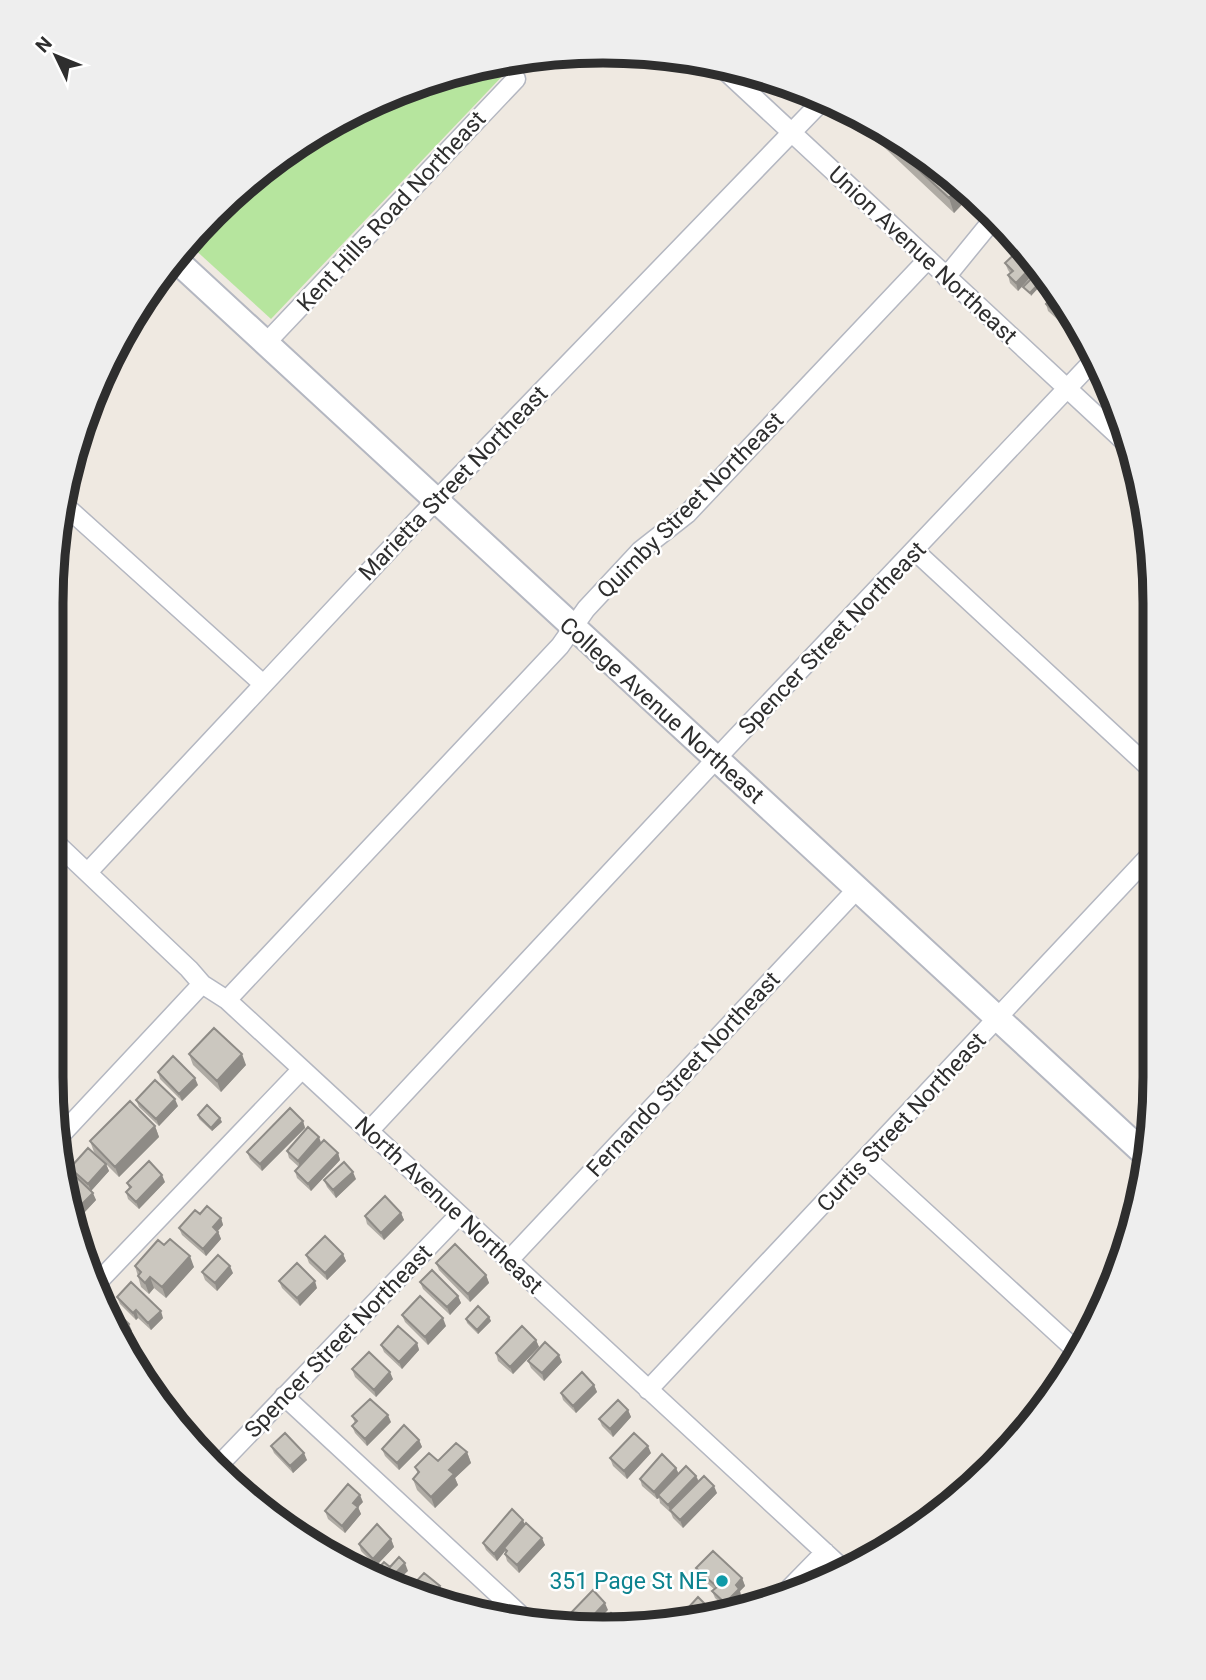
<svg xmlns="http://www.w3.org/2000/svg" width="1206" height="1680" font-family="Roboto,sans-serif">
<rect width="100%" height="100%" fill="#efe9e1"/>
<path fill="#b6e59e" d="M505 61 511 67 271 319 191 246 239 188 327 125 426 80Z"/>
<g fill="none" stroke-linecap="round" stroke-linejoin="round">
<g stroke="#b4b7c1" stroke-width="21">
<path id="street" d="M719 65 1127 444
M946 277 995 217
M265 344 516 79
M61 502 263 684
M915 551 1152 770
M55 842 189 969 202 984 227 1000 302 1069 843 1569
M88 872 420 517 824 99
M227 1000 560 646 586 609 641 550 687 514 928 259
M369 1131 731 743 1094 360
M59 1137 202 984
M867 1159 1079 1353
M509 1260 858 888
M98 1282 302 1069
M648 1390 1152 853
M284 1396 526 1620
M217 1467 459 1215
M783 1595 825 1552"/>
</g>
<g stroke="#b4b7c1" stroke-width="28">
<path id="secondary" d="M178 262 1147 1156"/>
</g>
<use href="#street" stroke="#fff" stroke-width="18"/>
<use href="#secondary" stroke="#fff" stroke-width="24"/>
</g>
<path fill="#afaba4" d="M848 108 940 165 971 195 954 213 852 117Z
M1023 246 1037 270 1018 291 1010 283 1008 275 1010 273 1008 270 1005 263Z
M1050 291 1076 332 1074 334 1048 311 1046 304 1050 299 1048 293Z
M189 1054 246 1065 221 1092 193 1065Z
M158 1072 198 1085 182 1101 160 1079Z
M136 1100 178 1106 159 1126 139 1107Z
M198 1115 222 1122 212 1131 199 1119Z
M303 1121 305 1128 262 1171 250 1159 247 1152Z
M155 1126 159 1137 119 1177 106 1164 109 1171 91 1191 96 1200 82 1215 75 1208 71 1213 68 1211 64 1176 72 1173 70 1168 105 1163 94 1152 90 1141Z
M321 1143 338 1153 340 1160 311 1191 297 1178 295 1171 299 1167 289 1158 287 1151Z
M356 1179 336 1198 327 1187 324 1180Z
M165 1182 139 1209 128 1199 126 1192 129 1188 127 1183Z
M401 1213 404 1220 384 1240 367 1224 365 1216Z
M200 1214 221 1218 223 1225 218 1231 221 1239 206 1256 182 1235 179 1228Z
M164 1245 194 1267 166 1298 154 1288 149 1294 141 1287 135 1266Z
M343 1254 346 1261 327 1280 309 1263 306 1255Z
M436 1263 486 1275 489 1283 470 1302 439 1270Z
M202 1272 233 1273 217 1291 205 1280Z
M279 1281 317 1288 300 1306 282 1288Z
M420 1282 458 1296 461 1303 450 1315 423 1289Z
M117 1297 163 1318 151 1330 138 1318 136 1320 120 1304Z
M402 1315 446 1326 428 1345 405 1322Z
M489 1317 491 1321 478 1334 467 1323 466 1319Z
M536 1340 539 1347 513 1374 498 1361 496 1353Z
M417 1343 419 1350 402 1369 384 1352 381 1345Z
M528 1361 562 1362 544 1381 531 1368Z
M352 1369 393 1379 376 1397 355 1377Z
M594 1385 597 1392 576 1413 563 1400 561 1393Z
M628 1410 631 1417 613 1437 602 1426 599 1419Z
M352 1416 391 1422 367 1446 355 1433 352 1426 355 1423Z
M419 1440 422 1447 399 1470 385 1456 382 1449Z
M271 1446 307 1460 293 1473 274 1453Z
M467 1452 471 1463 455 1478 458 1485 435 1508 417 1490 413 1479 418 1474 415 1467Z
M651 1453 627 1479 613 1466 610 1458Z
M676 1468 679 1474 696 1476 699 1481 717 1493 683 1528 673 1518 671 1513 660 1503 659 1498 657 1499 642 1486 640 1479Z
M363 1502 358 1507 361 1514 345 1533 328 1519 325 1511Z
M525 1524 545 1545 519 1573 507 1561 505 1554 506 1553 505 1551 497 1561 486 1550 483 1543Z
M391 1539 394 1547 376 1566 361 1551 359 1544Z
M696 1568 742 1578 745 1586 740 1591 741 1596 728 1610 715 1598 712 1591 714 1589 699 1576Z"/>
<path fill="#8e8b86" d="M961 185 971 195 954 213 949 198Z
M1034 264 1037 270 1018 291 1016 283Z
M1042 280 1043 283 1031 296 1030 293Z
M1072 325 1076 332 1074 334 1071 327Z
M242 1054 246 1065 221 1092 217 1081Z
M195 1078 198 1085 182 1101 179 1094Z
M175 1099 178 1106 159 1126 156 1119Z
M220 1118 222 1122 212 1131 211 1128Z
M303 1121 305 1128 262 1171 260 1164Z
M155 1126 159 1137 119 1177 115 1167Z
M319 1137 322 1145 301 1169 298 1161Z
M338 1153 340 1160 311 1191 308 1184Z
M106 1164 109 1171 91 1191 88 1184Z
M353 1172 356 1179 336 1198 333 1190Z
M162 1175 165 1182 139 1209 136 1202Z
M93 1193 96 1200 82 1215 79 1207Z
M72 1201 75 1208 71 1213 68 1206Z
M401 1213 404 1220 384 1240 381 1233Z
M221 1218 223 1225 215 1234 213 1227Z
M218 1232 221 1239 206 1256 203 1249Z
M343 1254 346 1261 327 1280 325 1273Z
M190 1256 194 1267 166 1298 162 1287Z
M230 1266 233 1273 217 1291 215 1283Z
M486 1275 489 1283 470 1302 468 1294Z
M150 1277 154 1288 149 1294 145 1283Z
M315 1281 317 1288 300 1306 297 1298Z
M458 1296 461 1303 450 1315 447 1307Z
M136 1310 138 1318 136 1320 133 1313Z
M161 1311 163 1318 151 1330 148 1323Z
M489 1317 491 1321 478 1334 477 1330Z
M443 1318 446 1326 428 1345 425 1337Z
M129 1324 132 1331 124 1339 121 1333Z
M536 1340 539 1347 513 1374 510 1367Z
M417 1343 419 1350 402 1369 399 1362Z
M559 1355 562 1362 544 1381 542 1373Z
M390 1372 393 1379 376 1397 374 1390Z
M594 1385 597 1392 576 1413 573 1406Z
M628 1410 631 1417 613 1437 610 1429Z
M388 1415 391 1422 367 1446 365 1439Z
M419 1440 422 1447 399 1470 397 1463Z
M648 1446 651 1453 627 1479 624 1471Z
M467 1452 471 1463 455 1478 458 1485 435 1508 431 1497 449 1470Z
M304 1453 307 1460 293 1473 290 1466Z
M676 1468 679 1475 658 1495 659 1498 657 1499 654 1492Z
M696 1476 699 1483 670 1510 668 1505Z
M714 1486 717 1493 683 1528 680 1520Z
M360 1495 363 1502 358 1507 361 1514 345 1533 342 1526 353 1503Z
M523 1520 526 1527 504 1548 505 1551 497 1561 494 1554Z
M542 1538 545 1545 519 1573 517 1565Z
M391 1539 394 1547 376 1566 373 1559Z
M405 1563 408 1571 394 1584 387 1582Z
M742 1578 745 1586 740 1591 741 1596 728 1610 725 1603 736 1585Z
M440 1586 443 1593 438 1599 431 1597Z
M605 1603 608 1610 596 1622H587Z"/>
<path fill="#cbc7bf" stroke="#8e8b86" stroke-width="2" d="M861 116 940 165 961 185 949 198Z
M1023 246 1034 264 1016 283 1008 275 1013 271 1005 263Z
M1036 274 1042 280 1030 293 1023 287Z
M1050 291 1072 325 1071 327 1046 304 1052 297 1048 293Z
M214 1028 242 1054 217 1081 189 1054Z
M173 1056 195 1078 179 1094 158 1072Z
M155 1080 175 1099 156 1119 136 1100Z
M130 1101 155 1126 115 1167 90 1141Z
M207 1105 220 1118 211 1128 198 1115Z
M290 1108 303 1121 260 1164 247 1152Z
M308 1127 319 1137 298 1161 287 1151Z
M324 1140 338 1153 308 1184 295 1171Z
M88 1148 106 1164 88 1184 70 1168Z
M149 1161 162 1175 136 1202 126 1192 131 1187 127 1183Z
M344 1162 353 1172 333 1190 324 1180Z
M69 1170 93 1193 79 1207 72 1201 68 1206 64 1176Z
M385 1196 401 1213 381 1233 365 1216Z
M207 1206 221 1218 213 1227 218 1232 203 1249 179 1228 195 1210 200 1214Z
M325 1236 343 1254 325 1273 306 1255Z
M170 1239 190 1256 162 1287 150 1277 145 1283 138 1276 141 1272 135 1266 158 1240 164 1245Z
M455 1244 486 1275 468 1294 436 1263Z
M218 1255 230 1266 215 1283 202 1272Z
M297 1263 315 1281 297 1298 279 1281Z
M432 1270 458 1296 447 1307 420 1282Z
M131 1282 161 1311 148 1323 136 1310 133 1313 117 1297Z
M420 1296 443 1318 425 1337 402 1315Z
M107 1303 129 1324 121 1333Z
M478 1306 489 1317 477 1330 466 1319Z
M398 1326 417 1343 399 1362 381 1345Z
M522 1326 536 1340 510 1367 496 1353Z
M545 1342 559 1355 542 1373 528 1361Z
M369 1352 390 1372 374 1390 352 1369Z
M582 1372 594 1385 573 1406 561 1393Z
M370 1399 388 1415 365 1439 352 1426 357 1421 352 1416Z
M618 1400 628 1410 610 1429 599 1419Z
M404 1425 419 1440 397 1463 382 1449Z
M285 1433 304 1453 290 1466 271 1446Z
M634 1433 648 1446 624 1471 610 1458Z
M456 1443 467 1452 449 1470 454 1474 431 1497 413 1479 419 1472 415 1467 429 1453 438 1461Z
M662 1454 676 1468 654 1492 640 1479Z
M686 1466 696 1476 668 1505 658 1495Z
M704 1476 714 1486 680 1520 670 1510Z
M348 1484 360 1495 353 1503 358 1507 342 1526 325 1511Z
M512 1509 523 1520 494 1554 483 1543Z
M526 1523 542 1538 517 1565 505 1554 507 1551 504 1548Z
M377 1524 391 1539 373 1559 359 1544Z
M713 1551 742 1578 736 1585 739 1589 725 1603 712 1591 717 1587 696 1568Z
M399 1557 405 1563 387 1582 371 1576 384 1562 390 1567Z
M424 1573 440 1586 431 1597 409 1589Z
M593 1590 605 1603 587 1622 569 1621 566 1618Z
M698 1597 712 1611 708 1616 681 1623 677 1620Z
M611 1613 621 1623 603 1622Z"/>
<circle fill="#0f9aa8" stroke="#fff" stroke-width="2.5" cx="722" cy="1581" r="7"/>
<g text-anchor="middle" stroke-width="5" stroke-linejoin="round" paint-order="stroke">
<g font-size="23" fill="#2e2e2e" stroke="#fff">
<text transform="translate(391 211) rotate(-47)" y="8">Kent Hills Road Northeast</text>
<text transform="translate(923 255) rotate(43)" y="8">Union Avenue Northeast</text>
<text transform="translate(453 483) rotate(-46)" y="8">Marietta Street Northeast</text>
<text transform="translate(690 505) rotate(-45)" y="8">Quimby Street Northeast</text>
<text transform="translate(832 638) rotate(-46)" y="8">Spencer Street Northeast</text>
<text transform="translate(662 710) rotate(42)" y="8">College Avenue Northeast</text>
<text transform="translate(683 1074) rotate(-47)" y="8">Fernando Street Northeast</text>
<text transform="translate(901 1122) rotate(-47)" y="8">Curtis Street Northeast</text>
<text transform="translate(449 1205) rotate(43)" y="8">North Avenue Northeast</text>
<text transform="translate(338 1341) rotate(-46)" y="8">Spencer Street Northeast</text>
</g>
<g font-size="23" fill="#0d838f" stroke="#fff" text-anchor="end">
<text x="708" y="1589">351 Page St NE</text>
</g>
</g>
<path d="M0 0H1206V1680H0ZM603 63H603A540 540 0 0 1 1143 603V1077A540 540 0 0 1 603 1617H603A540 540 0 0 1 63 1077V603A540 540 0 0 1 603 63Z" fill="#eee" fill-rule="evenodd"/>
<path fill="none" stroke="#2e2e2e" stroke-width="9" d="M603 63H603A540 540 0 0 1 1143 603V1077A540 540 0 0 1 603 1617H603A540 540 0 0 1 63 1077V603A540 540 0 0 1 603 63Z"/>
<g transform="translate(56 56) rotate(313)" stroke="#ffffff" stroke-width="5" paint-order="stroke">
<path d="M0-5L12 26L0 18L-12 26Z" fill="#2e2e2e"/>
<text y="-10" font-size="19" font-weight="bold" text-anchor="middle" fill="#2e2e2e">N</text>
</g>
</svg>
